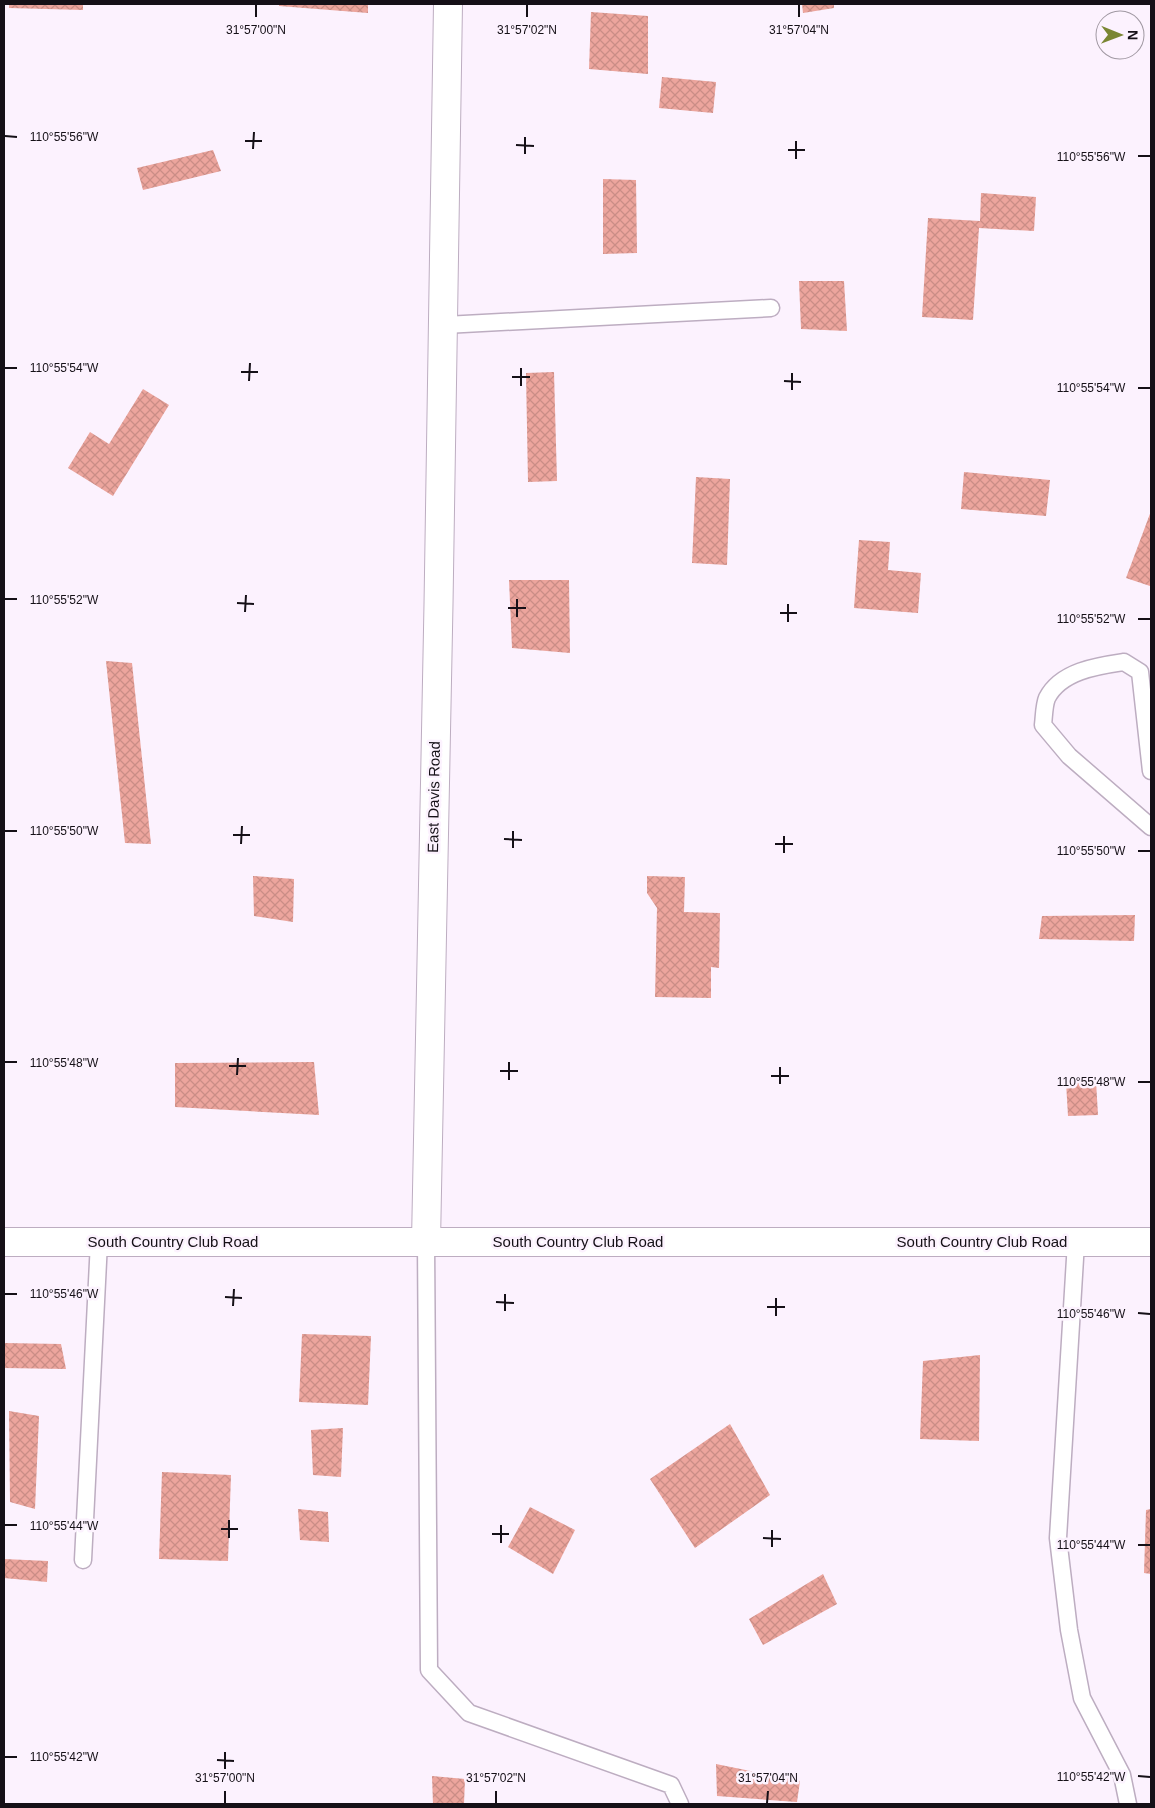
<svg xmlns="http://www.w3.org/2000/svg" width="1155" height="1808" font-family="Helvetica,sans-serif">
<defs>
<pattern id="building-cross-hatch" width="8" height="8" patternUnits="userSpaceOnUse" patternTransform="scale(1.25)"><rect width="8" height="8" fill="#eca59d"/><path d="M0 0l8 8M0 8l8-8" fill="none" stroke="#ca8d86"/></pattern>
</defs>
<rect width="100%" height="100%" fill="#fcf2fe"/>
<path fill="url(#building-cross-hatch)" d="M9 4H83V10L9 8Z
M279 4H368V13L279 6Z
M802 4H834V8L803 13Z
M591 12 648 16V74L589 69Z
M662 77 716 82 713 113 659 108Z
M213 150 221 171 143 190 137 168Z
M603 179 636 180 637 253 603 254Z
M981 193 1036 197 1034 231 979 228 973 320 922 317 928 218 980 221Z
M799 281H844L847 331 801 329Z
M554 372 557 481 528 482 526 373Z
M143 389 169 405 113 496 68 468 90 432 109 444Z
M964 472 1050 480 1046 516 961 509Z
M696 477 730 479 727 565 692 563Z
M1151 511V581L1150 586 1126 578Z
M859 540 890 542 888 570 921 573 918 613 854 608Z
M509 580H569L570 653 512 648Z
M106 661 132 663 151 844 125 843Z
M253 876 294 879 293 922 254 916Z
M647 876 685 877 684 912 720 913 719 968 711 967V998L655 997 657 908 647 893Z
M1135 915 1134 941 1039 939 1042 916Z
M314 1062 319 1115 175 1107V1063Z
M1096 1081 1098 1115 1068 1116 1066 1082Z
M302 1334 371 1336 368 1405 299 1402Z
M4 1343 61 1344 66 1369 4 1368Z
M980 1355 979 1441 920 1439 923 1361Z
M9 1411 39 1416 35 1509 10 1502Z
M730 1424 770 1495 695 1548 650 1479Z
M343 1428 341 1477 313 1475 311 1430Z
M162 1472 231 1475 228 1561 159 1559Z
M530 1507 575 1530 553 1574 508 1547Z
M298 1509 328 1512 329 1542 300 1540Z
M1151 1509V1574L1144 1573 1146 1510Z
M4 1559 48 1561 47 1582 4 1578Z
M823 1574 837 1604 763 1645 749 1619Z
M716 1764 800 1781 797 1802 717 1796Z
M432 1776 465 1779 464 1804H433Z"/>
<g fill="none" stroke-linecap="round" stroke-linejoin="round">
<g stroke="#bdadc1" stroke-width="19">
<path id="service" d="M445 325 771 308
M1151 771 1140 672 1124 662C1097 666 1061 671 1047 698 1044 705 1044 717 1043 725L1069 756 1151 827
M426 1242 429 1670 469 1713 671 1785 680 1804
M1076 1242 1058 1538 1069 1630 1082 1698 1122 1775 1128 1804
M83 1560 99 1242"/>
</g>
<g stroke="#bdadc1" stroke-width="30">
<path id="minor" d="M426 1242C433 829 444 417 448 4"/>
</g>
<g stroke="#bdadc1" stroke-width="30">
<path id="tertiary" d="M4 1242H1151"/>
</g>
<use href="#service" stroke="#fff" stroke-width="16"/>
<use href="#minor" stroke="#fff" stroke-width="28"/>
<use href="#tertiary" stroke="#fff" stroke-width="28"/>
</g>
<path fill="none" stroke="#151017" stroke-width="2" d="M256 17V5M527 17V5M799 17V5M5 136 17 137M245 141H262M516 145 534 146M253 149 254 132M788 150H805M525 154V137M1138 156H1150M796 159V141M5 368H17M241 372H258M512 377H530M249 381 250 363M784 381 801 382M521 386V368M1138 388H1150M792 390V373M5 599H17M237 603 254 604M508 608H526M245 612 246 595M780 613H797M517 617V599M1138 619H1150M788 622V604M5 831H17M233 835H250M504 839 522 840M241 844 242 826M775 844H793M513 848V831M1138 851H1150M784 853V836M5 1062H17M229 1066H246M500 1071H518M237 1075 238 1058M771 1076H789M509 1080V1062M1138 1082H1150M780 1084V1067M5 1294H17M225 1297 242 1298M496 1302 514 1303M233 1306 234 1289M767 1307H785M505 1311V1294M1138 1313 1150 1314M776 1316V1298M5 1525H17M221 1529H238M492 1534H509M229 1538V1520M763 1538 781 1539M501 1543V1525M1138 1545H1150M772 1547V1530M5 1757H17M217 1760 234 1761M225 1769V1752M1138 1776 1150 1777M225 1803V1791M496 1803V1791M767 1803 768 1791"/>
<g text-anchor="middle" stroke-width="5" stroke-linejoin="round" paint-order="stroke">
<g font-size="15" fill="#151017" stroke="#fcf2fe">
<text transform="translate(434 797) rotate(-89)" y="5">East Davis Road</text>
<text x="173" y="1247">South Country Club Road</text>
<text x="578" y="1247">South Country Club Road</text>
<text x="982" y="1247">South Country Club Road</text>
</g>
</g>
<g font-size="12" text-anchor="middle" fill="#151017" stroke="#fcf2fe" stroke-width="5" stroke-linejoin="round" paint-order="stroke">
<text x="256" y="34">31°57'00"N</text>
<text x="527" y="34">31°57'02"N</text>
<text x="799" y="34">31°57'04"N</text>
<text x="64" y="141">110°55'56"W</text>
<text x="1091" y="161">110°55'56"W</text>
<text x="64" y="372">110°55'54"W</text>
<text x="1091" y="392">110°55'54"W</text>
<text x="64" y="604">110°55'52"W</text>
<text x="1091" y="623">110°55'52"W</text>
<text x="64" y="835">110°55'50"W</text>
<text x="1091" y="855">110°55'50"W</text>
<text x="64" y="1067">110°55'48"W</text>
<text x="1091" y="1086">110°55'48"W</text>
<text x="64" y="1298">110°55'46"W</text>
<text x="1091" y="1318">110°55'46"W</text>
<text x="64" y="1530">110°55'44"W</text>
<text x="1091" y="1549">110°55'44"W</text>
<text x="64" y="1761">110°55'42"W</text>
<text x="1091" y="1781">110°55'42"W</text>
<text x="225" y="1782">31°57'00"N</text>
<text x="496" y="1782">31°57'02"N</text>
<text x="768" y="1782">31°57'04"N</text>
</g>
<rect width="1155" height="1808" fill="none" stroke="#151017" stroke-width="10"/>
<g transform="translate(1120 35) rotate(91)"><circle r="24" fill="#fcf2fe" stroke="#a098a2"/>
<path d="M0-4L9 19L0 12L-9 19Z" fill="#7a8633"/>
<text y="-8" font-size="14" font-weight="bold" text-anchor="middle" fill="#151017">N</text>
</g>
</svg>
